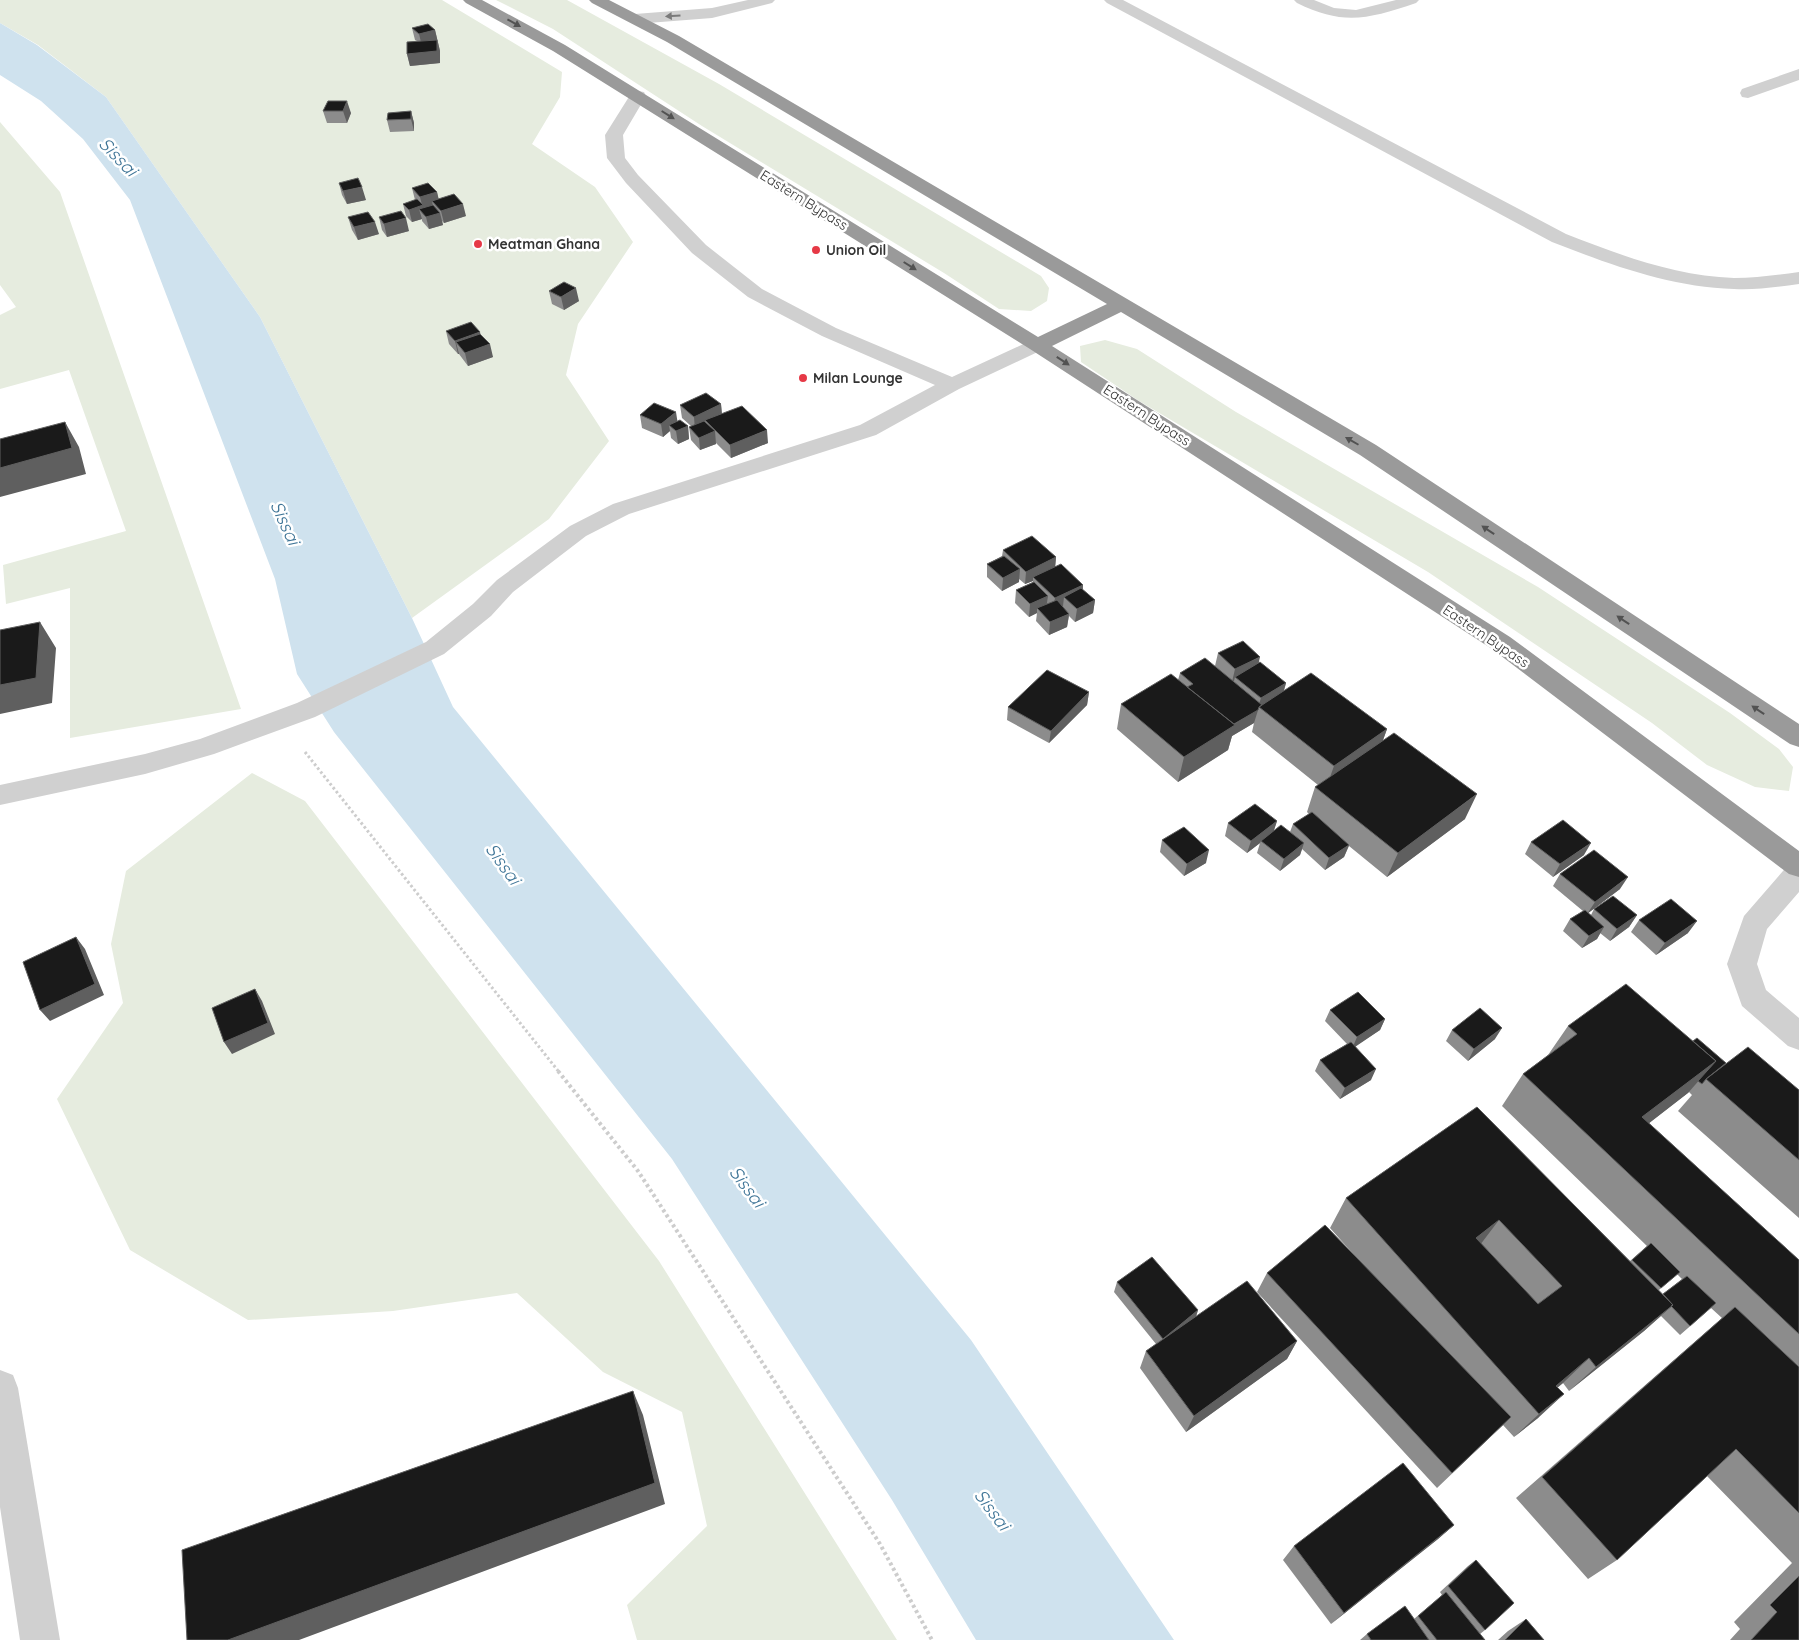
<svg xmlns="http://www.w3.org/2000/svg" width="1799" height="1640" font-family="Quicksand,sans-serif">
<rect width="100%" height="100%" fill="#fff"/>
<path fill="#e6ecdf" d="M0 0H442L562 72 560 97 532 144 595 187 633 242 578 324 566 375 609 441 549 519 412 618 260 317 106 97 38 45 0 23Z
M496 0H567L719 84 1041 276 1049 288 1047 301 1031 311 999 309 944 273 702 126 553 29Z
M0 122 60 192 241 709 70 738V588L6 604 3 565 126 531 69 370 0 389V315L16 307 0 285Z
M1105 340 1137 349 1236 412 1538 587 1730 713 1779 749 1793 767 1789 791 1755 787 1707 765 1652 723 1428 572 1139 401 1081 362 1080 346Z
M252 773 305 801 659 1261 897 1640H637L627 1605 707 1526 682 1412 603 1372 517 1293 393 1311 248 1320 130 1250 57 1099 123 1003 111 944 126 871Z"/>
<path fill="#cfe2ee" d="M0 23 37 45 106 97 260 317 412 618 453 707 971 1340 1174 1640H976L892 1500 672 1159 334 732 297 674 275 579 130 200 83 139 41 101 0 75Z"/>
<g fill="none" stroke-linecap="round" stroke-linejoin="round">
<path stroke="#cdcdcd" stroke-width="3" stroke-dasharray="2.5 2.5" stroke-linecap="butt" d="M305 752 559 1072"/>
<path stroke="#cdcdcd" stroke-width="4" stroke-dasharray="3 3" stroke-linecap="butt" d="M558 1071 638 1171 880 1544 932 1640"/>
<path fill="#d0d0d0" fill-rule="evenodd" d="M748 0H775L772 3 712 18 635 24 630 22 627 19 630 16 635 14 712 8Z
M1104 0H1123L1566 234C1620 255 1675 276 1734 278 1756 278 1778 275 1799 272V284C1777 287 1756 290 1734 289 1670 287 1611 265 1552 242L1107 3Z
M1294 0H1314L1334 8 1356 10 1396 0H1419L1416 3C1368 19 1344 26 1297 3Z
M1799 69V80L1748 98 1742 97 1740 93 1742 89Z
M638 91 644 92 646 96 623 135 625 158 638 175 706 245 762 289 836 328 952 377 1030 341 1037 339 1044 341 1047 345 1044 349 959 389 876 435 629 514 586 536 513 592 491 616 444 654 315 717 214 754 145 774 0 805V785L145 754 200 739 297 703 426 642 473 604 497 580 570 526 613 504 860 425 935 385 822 336 748 297 692 253 626 183 607 158 605 135 632 92Z
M1799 861V892L1767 929 1757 964 1766 990 1799 1018V1050L1788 1046 1742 1006 1727 964 1744 916 1789 864Z
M0 1370 13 1375 18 1388 60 1640H20L0 1507Z"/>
<path fill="#9a9a9a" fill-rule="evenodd" d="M463 0H482L565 45 1038 337 1107 304 667 42 592 3 589 0H609L679 36 1376 445 1799 724V747L1790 744 1360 455 1121 312 1052 346 1510 637 1799 851V877L1789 874 1492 649 1030 349 553 51 466 3Z"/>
</g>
<path fill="#8c8c8c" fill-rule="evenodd" d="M412 28 435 30 440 51V63L410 66 407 54 417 41 415 40Z
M328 101 351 113 347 123H327L323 111Z
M411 111 414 123V131L390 132 387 120Z
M339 183 366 200 347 204 342 195Z
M412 188 437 192 438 199 466 216 444 223 442 221 443 225 429 229 422 221V219L412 222 406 216 403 204 415 200Z
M348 217 379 234 358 240 352 230Z
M379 217 409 231 387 237 382 230Z
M549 291 579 301 564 310 552 304Z
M446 331 480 334 493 357 468 366 459 354H458L449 344Z
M721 404 722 414 768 443 731 458 716 443V444L700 450 691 440 689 427 691 426 682 418 680 405Z
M640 415 677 421 688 426 689 439 678 444 671 438 670 431 663 437 642 428Z
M1003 550 1056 557 1055 566 1083 585V590L1095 600 1093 613 1075 622 1069 616 1067 627 1049 635 1036 621 1037 613 1029 617 1015 603 1016 590 1033 582V581L1025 584 1019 579V582L1002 591 987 577V564L1002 556Z
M1218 653 1258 663 1286 683 1284 691 1387 729 1383 740 1465 819 1387 877 1349 846 1344 857 1325 870 1302 849 1300 855 1280 871 1257 853 1260 843 1247 853 1225 836 1228 823 1277 821 1274 830 1290 832 1293 824 1309 814 1307 812 1315 787 1318 785 1252 732 1254 723 1232 736 1228 750 1178 782 1117 729 1121 704 1178 680 1180 673 1215 666Z
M1089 692 1087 705 1049 743 1007 720 1008 707Z
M1162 840 1206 863 1184 876 1160 852Z
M1531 842 1584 855 1553 877 1525 854Z
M1560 874 1620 889 1588 913 1591 915 1594 909 1637 915 1629 927 1610 941 1600 933 1597 939 1582 948 1563 931 1570 919 1583 911 1553 886Z
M1639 920 1688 933 1656 955 1631 932Z
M1330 1010 1385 1019 1380 1030 1355 1046 1371 1080 1340 1099 1315 1071 1320 1060 1347 1044 1325 1021Z
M1568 1026 1693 1041 1726 1063 1799 1090V1218L1678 1111 1692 1095 1689 1092 1649 1123 1799 1260V1640H1730L1740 1629 1734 1622 1792 1563 1707 1476 1617 1560 1588 1579 1516 1498 1722 1318 1711 1308 1680 1335 1661 1316 1644 1331 1569 1391 1563 1383 1558 1387 1538 1418 1514 1437 1503 1425 1437 1488 1257 1292 1267 1273 1356 1257 1330 1228 1346 1198 1477 1107 1630 1261 1647 1246 1502 1106 1523 1074 1548 1055ZM1677 1274 1682 1279 1663 1294 1659 1290Z
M1452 1030 1495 1039 1468 1061 1446 1041Z
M1117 1282 1198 1310 1196 1317 1297 1341 1287 1359 1186 1432 1140 1368 1146 1351 1156 1344 1114 1292Z
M1454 1525 1438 1539 1331 1624 1283 1560 1294 1546Z
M1476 1560 1485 1630 1480 1634 1485 1640H1360L1367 1634 1414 1619 1442 1595 1440 1592 1468 1566Z
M1526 1619 1544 1640H1498L1508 1631Z"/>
<path fill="#5f5f5f" d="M435 30 440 51V63L410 66 407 54 422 46 419 34Z
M347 101 351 113 347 123 343 111Z
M411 111 414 123V131L411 119Z
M362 187 366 200 347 204 343 191Z
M437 192 440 204 432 201 433 206 440 213 443 225 429 229 426 217 419 209 422 219 412 222 409 210 422 205 420 197Z
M463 204 466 216 444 223 441 211Z
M406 218 409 231 387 237 384 224Z
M375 222 379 234 358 240 354 227Z
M576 288 579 301 564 310 561 297Z
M480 332 483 345 456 342 459 354H458L455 341Z
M490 344 493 357 468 366 465 353Z
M721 404 722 416 705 420 706 424 695 430 694 417Z
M676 412 678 425H669L670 431 663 437 661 424Z
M65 422 79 447 86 474 0 497V468Z
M688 426 689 439 678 444 676 431Z
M767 430 768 443 731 458 730 445Z
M715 431 716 444 700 450 699 438Z
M1056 557 1055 570 1033 577V581L1025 584 1026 572Z
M1020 569 1019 582 1002 591 1003 578Z
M1083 585 1082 597H1064L1063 606 1053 610 1055 598Z
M1048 596 1046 609 1037 608V613L1029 617 1030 604Z
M1095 600 1093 613 1075 622 1077 609Z
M1069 614 1067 627 1049 635 1050 622Z
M40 622 56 648 52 703 0 714V685Z
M1260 657 1257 670 1235 677 1234 681 1232 682 1235 669Z
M1286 683 1282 696 1259 707 1254 723 1232 736 1228 750 1178 782 1184 757 1230 727 1257 710 1261 698Z
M1089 692 1087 705 1049 743 1051 731Z
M1387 729 1378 754 1325 791 1334 766Z
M1477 794 1465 819 1387 877 1398 853Z
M1277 821 1273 833 1261 841 1260 843 1247 853 1251 841Z
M1304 843 1300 855 1280 871 1284 859Z
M1591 843 1584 855 1553 877 1560 864Z
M1349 845 1344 857 1325 870 1329 858Z
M1209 850 1206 863 1184 876 1187 864Z
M1628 877 1620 889 1587 914 1595 902Z
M1637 915 1629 927 1610 941 1617 929Z
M1697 921 1688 933 1656 955 1665 943Z
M1604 927 1597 939 1582 948 1589 936Z
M76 937 85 949 104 995 50 1021 40 1010Z
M255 989 262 1001 275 1034 232 1054 224 1042Z
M1385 1019 1380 1030 1352 1049 1357 1037Z
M1502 1028 1495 1039 1468 1061 1474 1049Z
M1716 1061 1688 1093 1617 1148 1642 1117Z
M1376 1069 1371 1080 1340 1099 1345 1088Z
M1499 1220 1477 1249 1476 1238Z
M1673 1305 1644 1331 1569 1391 1596 1367Z
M1198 1310 1195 1319 1159 1348 1163 1339Z
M1297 1341 1287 1359 1186 1432 1194 1416Z
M1589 1358 1563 1383 1531 1410 1556 1386Z
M633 1391 643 1415 665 1504 299 1640H228Z
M1564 1394 1538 1418 1514 1437 1539 1414Z
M1454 1525 1438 1539 1331 1624 1344 1613Z"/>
<path fill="#1a1a1a" stroke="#5f5f5f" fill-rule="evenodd" d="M428 24 435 30 419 34 412 28Z
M437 40V51L407 54V42Z
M328 101H347L343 111H323Z
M411 111V119L387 120 388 113Z
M358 178 362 187 343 191 339 183Z
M428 183 437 192 420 197 412 188Z
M454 194 463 204 441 211 432 201Z
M417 199 423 205 409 210 403 204Z
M433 205 440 213 426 217 419 209Z
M401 211 406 218 384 224 379 217Z
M368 212 375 222 354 227 348 217Z
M564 282 576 288 561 297 549 291Z
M471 322 480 332 455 341 446 331Z
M480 334 490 344 465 353 456 342Z
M706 393 721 404 694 417 680 405Z
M654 403 676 412 661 424 640 415Z
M742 406 767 430 730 445 705 420Z
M680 420 688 426 676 431 669 425Z
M704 421 715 431 699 438 689 427Z
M65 422 72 448 0 468V439Z
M1032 536 1056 557 1026 572 1003 550Z
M1004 556 1020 569 1003 578 987 564Z
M1061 564 1083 585 1055 598 1033 577Z
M1034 582 1048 596 1030 604 1016 590Z
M1081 588 1095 600 1077 609 1064 597Z
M1057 600 1069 614 1050 622 1037 608Z
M40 622 36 678 0 685V630Z
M1243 641 1260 657 1235 669 1218 653Z
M1205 658 1262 705 1259 707 1258 710 1234 724 1187 687 1193 684 1180 673Z
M1260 662 1286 683 1261 698 1235 677Z
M1047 670 1089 692 1051 731 1008 707Z
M1311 673 1387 729 1334 766 1259 707Z
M1171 674 1235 725 1184 757 1121 704Z
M1394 733 1477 794 1398 853 1315 787Z
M1255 804 1277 821 1251 841 1228 823Z
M1312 812 1349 845 1329 858 1293 824Z
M1563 820 1591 843 1560 864 1531 842Z
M1281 825 1304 843 1284 859 1261 841Z
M1184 827 1209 850 1187 864 1162 840Z
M1594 850 1628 877 1595 902 1560 874Z
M1613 896 1637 915 1617 929 1594 909Z
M1671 899 1697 921 1665 943 1639 920Z
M1585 910 1604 927 1589 936 1570 919Z
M76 937 95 984 40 1010 23 962Z
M1626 984 1716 1061 1642 1117 1799 1260V1334L1523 1074 1577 1034 1568 1026Z
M255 989 268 1023 224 1042 212 1008Z
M1358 992 1385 1019 1357 1037 1330 1010Z
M1480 1008 1502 1028 1474 1049 1452 1030Z
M1697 1038 1726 1063 1706 1079 1702 1084 1698 1081 1716 1061 1693 1041Z
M1351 1042 1376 1069 1345 1088 1320 1060Z
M1748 1047 1799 1090V1160L1706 1079Z
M1477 1107 1673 1305 1596 1367 1589 1358 1556 1386 1564 1394 1539 1414 1346 1198ZM1499 1220 1562 1286 1538 1304 1476 1238Z
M1325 1225 1511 1417 1452 1473 1267 1273Z
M1651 1243 1680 1272 1661 1288 1632 1260Z
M1152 1257 1198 1310 1163 1339 1117 1282Z
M1687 1276 1716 1303 1690 1326 1671 1306 1673 1305 1663 1294Z
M1247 1281 1297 1341 1194 1416 1146 1351Z
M1735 1307 1799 1367V1513L1736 1449 1617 1560 1542 1477Z
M633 1391 655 1483 228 1640H187L182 1550Z
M1403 1463 1454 1525 1344 1613 1294 1546Z
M1476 1560 1514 1603 1485 1630 1448 1586Z
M1799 1576V1640H1751L1777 1612 1770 1605Z
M1446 1592 1485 1640H1437L1418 1616Z
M1405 1606 1429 1640H1371L1367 1634Z
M1526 1619 1544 1640H1505Z"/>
<defs><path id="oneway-solid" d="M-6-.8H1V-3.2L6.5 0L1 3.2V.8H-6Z" transform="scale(1.25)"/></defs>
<use fill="#7a7a7a" href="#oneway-solid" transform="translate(673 16) rotate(176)"/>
<g fill="#525252">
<use href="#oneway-solid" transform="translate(514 23) rotate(29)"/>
<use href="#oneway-solid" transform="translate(668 115) rotate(32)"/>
<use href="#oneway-solid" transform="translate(910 266) rotate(32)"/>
<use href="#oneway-solid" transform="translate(1063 361) rotate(33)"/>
<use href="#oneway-solid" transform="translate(1352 441) rotate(-150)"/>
<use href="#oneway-solid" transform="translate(1488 530) rotate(-146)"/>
<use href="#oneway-solid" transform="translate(1623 620) rotate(-146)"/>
<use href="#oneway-solid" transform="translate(1758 710) rotate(-146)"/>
</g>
<g fill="#e63946" stroke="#fff" stroke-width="2">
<circle cx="478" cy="244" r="5"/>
<circle cx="816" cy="250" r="5"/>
<circle cx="803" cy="378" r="5"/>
</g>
<g text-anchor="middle" stroke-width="5" stroke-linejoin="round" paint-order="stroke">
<g font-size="14" fill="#333" stroke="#fff">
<text transform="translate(804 200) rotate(32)" y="5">Eastern Bypass</text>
<text transform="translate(1147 415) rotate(33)" y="5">Eastern Bypass</text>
<text transform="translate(1486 636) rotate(34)" y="5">Eastern Bypass</text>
</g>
<g font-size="14" font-weight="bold" fill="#333" stroke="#fff" text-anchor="start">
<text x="488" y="249">Meatman Ghana</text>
<text x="826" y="255">Union Oil</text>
<text x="813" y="383">Milan Lounge</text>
</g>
<g font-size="18" font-style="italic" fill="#3f7597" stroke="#fff">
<text transform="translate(118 157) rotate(46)" y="6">Sissai</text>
<text transform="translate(285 523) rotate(65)" y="6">Sissai</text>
<text transform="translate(503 864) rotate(54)" y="6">Sissai</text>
<text transform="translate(747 1187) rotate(53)" y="6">Sissai</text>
<text transform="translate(992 1510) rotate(53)" y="6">Sissai</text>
</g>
</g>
</svg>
